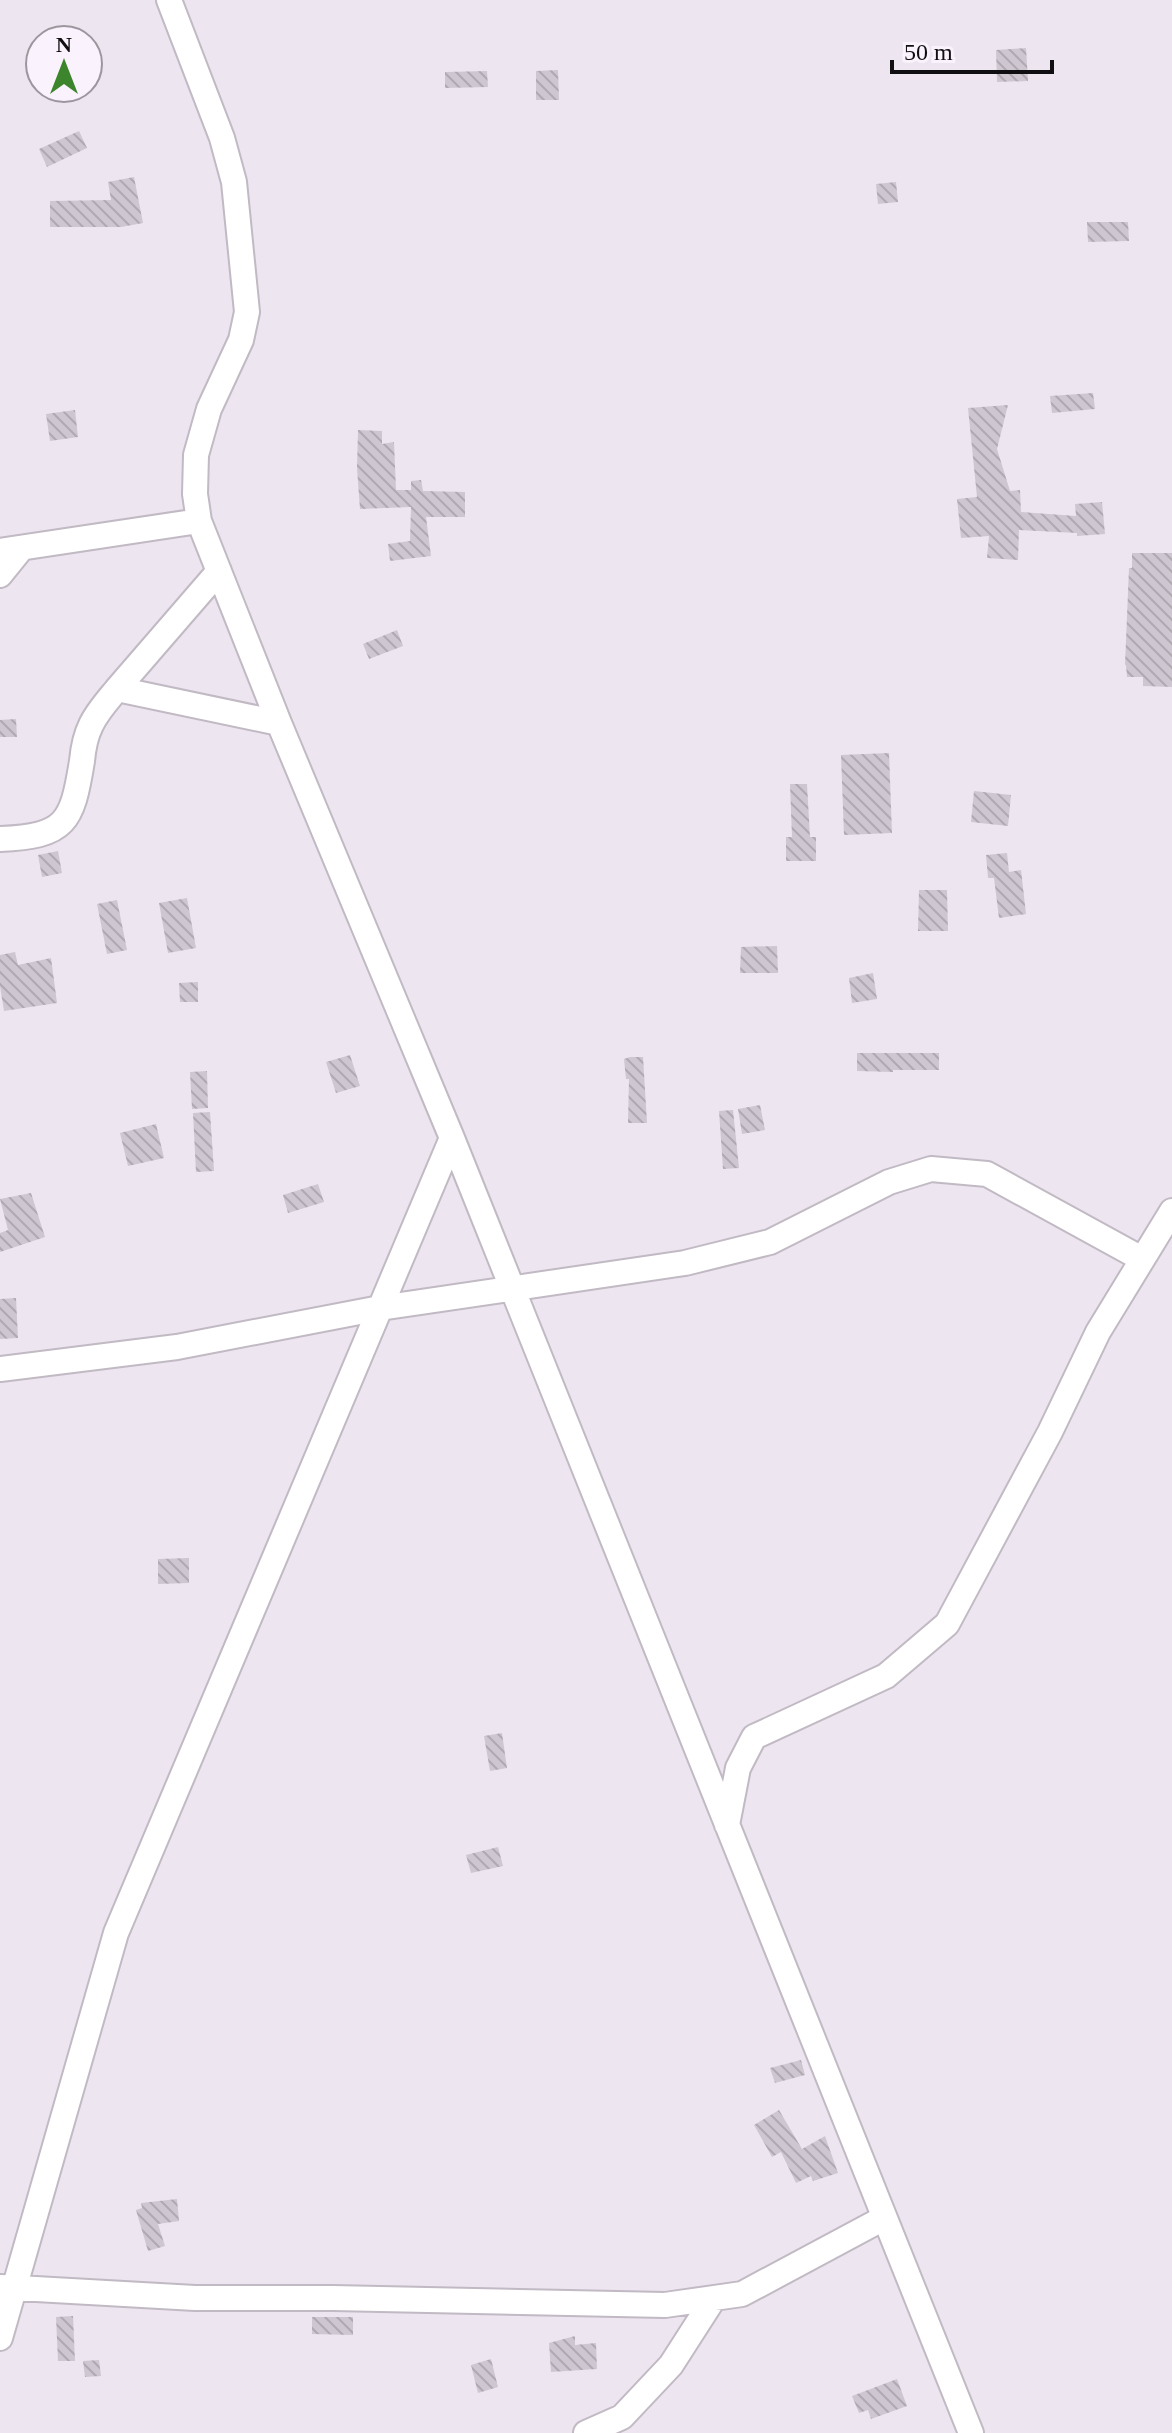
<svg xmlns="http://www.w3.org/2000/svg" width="1172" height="2433" font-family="Georgia,serif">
<defs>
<pattern id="building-back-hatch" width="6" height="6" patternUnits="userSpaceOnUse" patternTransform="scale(2)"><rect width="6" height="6" fill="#cec6d0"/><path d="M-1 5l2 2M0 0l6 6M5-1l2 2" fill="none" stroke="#b0a9b2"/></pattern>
</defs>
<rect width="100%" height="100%" fill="#ede5ef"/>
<path fill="url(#building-back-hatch)" d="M1026 48 1028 81 997 82 996 50Z
M558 70 559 100H536V71Z
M487 71 488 87 445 88V72Z
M79 131 87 148 47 167 39 149Z
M134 177 143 223 121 227H50V201L111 200 108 182Z
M896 182 898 202 878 204 876 184Z
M1087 222H1128L1129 241 1088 242Z
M1093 393 1095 409 1052 413 1050 396Z
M1008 405 997 449 1010 491 1020 490 1021 512 1076 516 1075 504 1102 502 1105 534 1077 536V533L1019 530 1018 560 987 558 989 536 961 538 957 499 977 497 968 408Z
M75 410 78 437 50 441 46 414Z
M358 430 382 431V444L394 442 396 490H411V481L421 480 423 491 465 492V517H426L431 556 390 561 388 544 410 541 411 507 360 509 357 468Z
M1132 553H1172V687L1143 686V677H1127L1126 665H1125L1129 568H1132Z
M397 630 403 646 369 659 363 644Z
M16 719 17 737H0V720Z
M889 753 892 833 844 835 841 755Z
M790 784H807L810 837H816V861H786V837H792Z
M974 791 1011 795 1008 826 971 822Z
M58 851 62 873 42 877 38 855Z
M1007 853 1009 872 1021 870 1026 914 999 918 994 878H988L986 855Z
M919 890H947L948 931H918Z
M187 898 196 948 168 953 159 903Z
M117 900 127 950 107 954 97 904Z
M777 946 778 973H740L741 947Z
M15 952 18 965 51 958 57 1003 4 1011 0 986V955Z
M873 973 877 999 852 1003 849 978Z
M198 982V1002H180L179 983Z
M857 1053H939V1070H893V1072L857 1071Z
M350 1055 360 1086 336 1093 326 1062Z
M630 1057H643L647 1123H628L629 1079H626L624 1059Z
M207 1071 208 1108 192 1109 190 1072Z
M760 1105 765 1130 742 1134 738 1109Z
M733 1110 739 1168 723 1169 719 1111Z
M210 1112 214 1171 196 1172 193 1113Z
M156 1124 164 1158 128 1166 120 1133Z
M318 1184 324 1202 288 1213 283 1195Z
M31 1193 45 1237 0 1252V1233L8 1230 0 1199Z
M16 1298 18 1338 0 1339V1299Z
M189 1558V1583L158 1584V1559Z
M502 1733 507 1768 490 1771 484 1736Z
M498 1847 503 1866 471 1873 466 1855Z
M801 2060 805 2075 775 2083 770 2068Z
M779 2110 802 2149 825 2136 838 2173 813 2181 811 2176 796 2183 781 2152 772 2157 754 2125Z
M177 2199 179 2221 158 2224 165 2246 148 2251 136 2210 142 2208 141 2203Z
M73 2316 75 2361H58L56 2317Z
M312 2317H353V2335L312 2334Z
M575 2336V2345L596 2343 597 2369 551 2372 549 2343Z
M491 2359 498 2387 478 2393 471 2365Z
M99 2360 101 2376 85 2377 83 2361Z
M897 2379 907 2406 871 2419 868 2410 859 2413 852 2396Z"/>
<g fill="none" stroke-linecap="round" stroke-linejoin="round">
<g stroke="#c1b9c3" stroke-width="28">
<path id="minor" d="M169 0 222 138 234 182 247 312 241 340 209 409 196 455 195 494 199 521 279 723 452 1138 971 2433
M0 551 199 521
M0 575 21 549
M117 689 219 571
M0 839C66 836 72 823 82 761 83 750 86 735 91 725 97 712 108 700 117 689L279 723
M0 1369 177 1347 380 1308 685 1263 770 1242 889 1182 931 1169 987 1174 1142 1259
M727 1825 738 1768 754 1737 886 1676 947 1624 1050 1432 1098 1332 1172 1211
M0 2287 195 2298H333L665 2305 742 2294 884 2218
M0 2338 116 1933 452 1138
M586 2433 622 2417 671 2365 714 2298"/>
</g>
<use href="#minor" stroke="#fff" stroke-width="24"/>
</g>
<g transform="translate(64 64)"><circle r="38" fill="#faf2fc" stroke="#9c979e" stroke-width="2"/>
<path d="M0-6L14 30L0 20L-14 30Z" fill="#3c852c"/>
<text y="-12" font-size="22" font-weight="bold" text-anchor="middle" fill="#100e11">N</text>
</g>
<path d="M892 60v12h160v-12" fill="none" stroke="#100e11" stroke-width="4"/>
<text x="904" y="60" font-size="24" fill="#100e11" stroke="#faf2fc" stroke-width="6" paint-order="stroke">50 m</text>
</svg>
